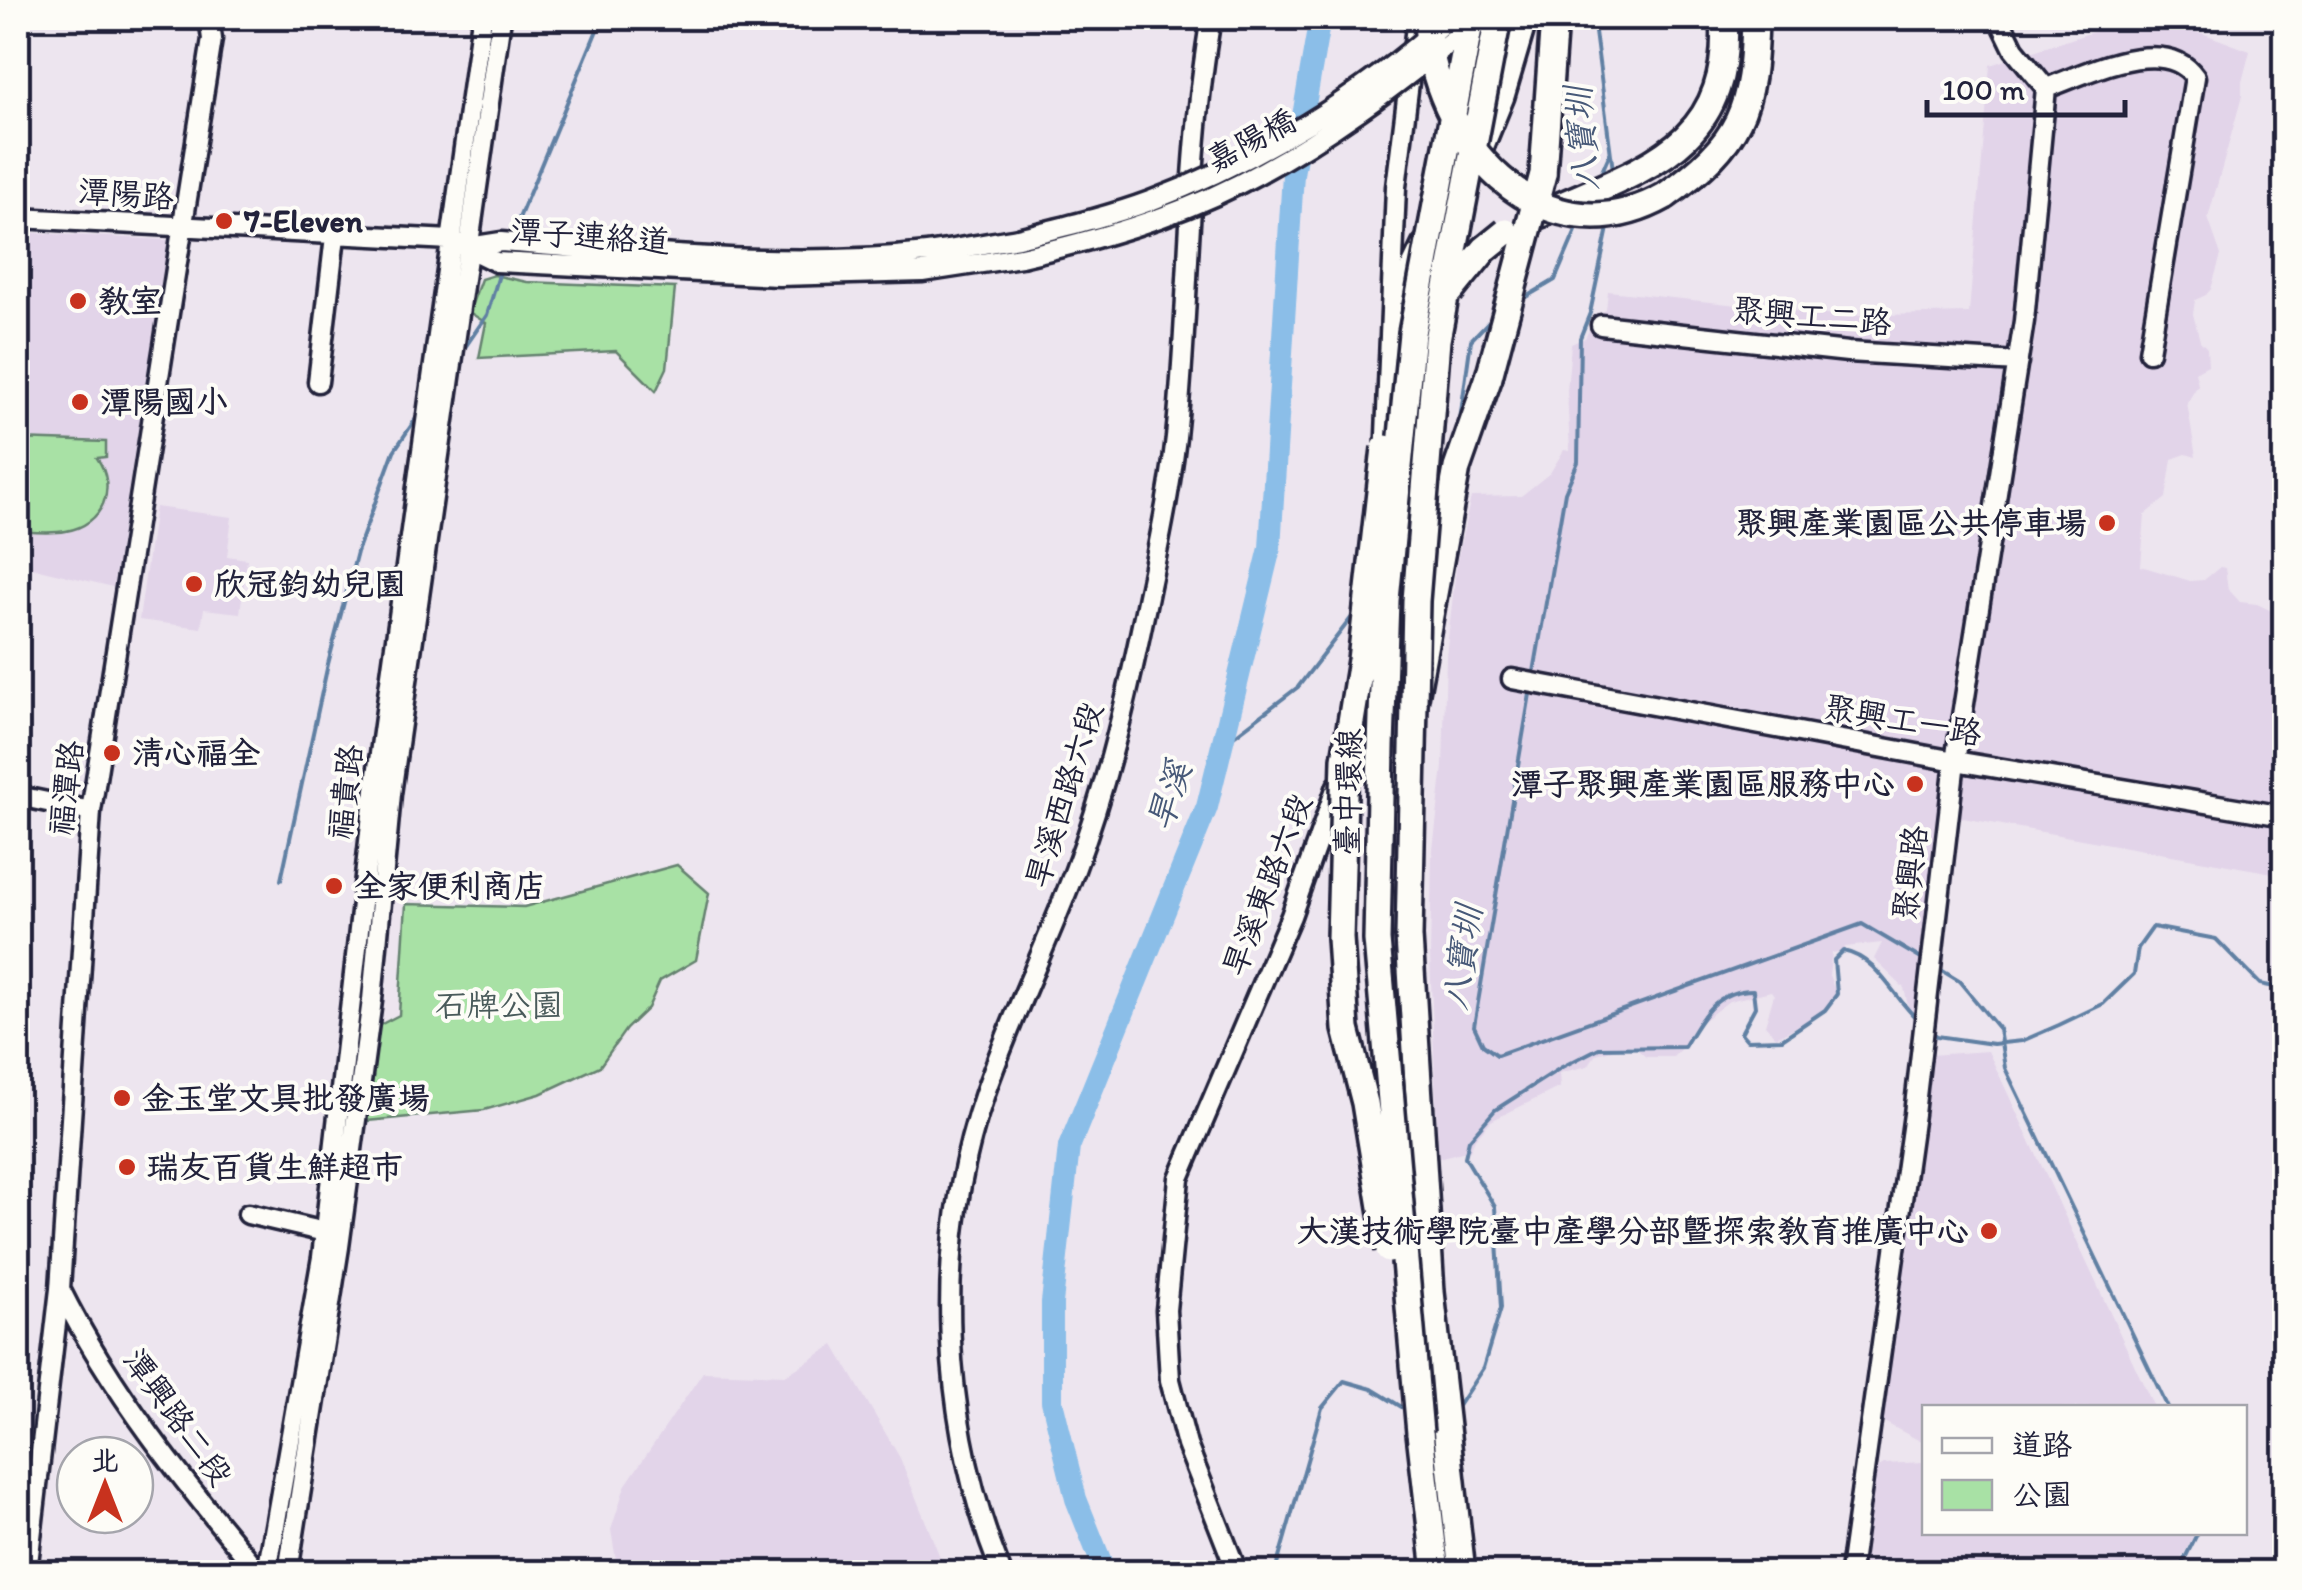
<svg xmlns="http://www.w3.org/2000/svg" width="2302" height="1590" font-family="Itim,'LXGW WenKai TC',sans-serif">
<rect width="100%" height="100%" fill="#ede5ef"/>
<filter id="ink" filterUnits="userSpaceOnUse"><feTurbulence type="fractalNoise" baseFrequency=".01" numOctaves="2"/><feDisplacementMap in="SourceGraphic" scale="20" xChannelSelector="R" yChannelSelector="G"/><feConvolveMatrix kernelMatrix="1 2 1 2 8 2 1 2 1" color-interpolation-filters="sRGB"/></filter>
<g filter="url(#ink)">
<path fill="#e2d4e9" d="M2118 24 2202 33 2250 51 2242 82V96L2208 218 2221 255 2211 289 2206 295 2195 300 2193 314 2200 341 2207 348 2208 365 2195 372 2198 385 2187 403 2196 457 2186 454 2172 459 2166 498 2145 515 2141 566 2190 581 2204 580 2220 567 2225 568 2228 589 2240 602 2257 604 2284 617V875L1957 817 1926 1015H1910L1904 988 1874 959 1882 943 1845 947V951L1832 953 1829 975 1836 993 1820 1015 1776 1037 1765 1025 1774 995 1771 991 1729 1001 1696 1026 1688 1041 1673 1057H1646L1632 1045 1596 1054 1588 1066 1559 1073 1560 1087 1491 1121 1475 1139 1470 1150 1438 1158 1430 954 1432 857 1443 767 1446 656 1457 560 1471 497 1521 496 1550 473 1564 450 1570 451 1567 391 1571 344 1585 338 1597 315 1606 310 1608 291 1841 316 1969 313 1990 65Z
M18 232 168 240 113 587 18 564Z
M155 507 232 517 227 556 247 559 240 613 204 609 201 628 139 620Z
M1988 1051 2154 1407 1924 1408V1443L1882 1421 1930 1055Z
M834 1345 900 1458 946 1572H618L611 1530 625 1486 703 1372 786 1375Z
M1924 1462V1532L2195 1533 2174 1572H1860L1875 1469 1884 1464Z"/>
<path fill="#a8e1a5" stroke="#658270" stroke-width="2.5" d="M494 275 527 282 675 288 667 368 656 391 616 351 479 358 486 323 469 312 481 279Z
M18 439 106 442V457L97 458C118 488 103 525 66 531 51 534 33 532 18 531Z
M677 865 709 893 696 960 660 981 648 1008 626 1029 600 1066 540 1094 484 1110 366 1121 378 1026 399 1015 406 904 524 907Z"/>
<g fill="none" stroke-linecap="round" stroke-linejoin="round">
<path stroke="#6180a3" stroke-width="4" d="M1600 18 1595 32 1613 170
M1600 176 1610 153
M512 235 602 18
M1519 301 1555 280 1578 226
M461 353 487 315 501 268
M1459 427 1471 340 1494 316
M1438 478 1449 454
M1533 678 1565 492 1578 462 1580 338 1590 313 1609 223
M1531 688 1474 1026 1483 1045 1497 1055 1862 924 1928 963
M1222 745 1298 687 1355 613
M281 880 328 664 357 552 394 451 419 414
M1936 967 1959 981 1999 1029 2005 1068 2168 1408
M1930 1030 1937 1036 1993 1044 2022 1041 2059 1025 2103 1004 2134 974 2138 948 2153 927 2216 939 2260 984 2284 989
M1456 1409 1483 1368 1501 1308 1495 1207 1465 1157 1469 1140 1495 1110 1562 1067 1599 1048 1684 1047C1702 1017 1715 990 1753 990L1755 1007 1741 1033 1747 1040 1782 1039 1825 1010 1837 994 1834 960 1843 951C1879 958 1893 998 1919 1021
M1275 1572 1322 1408 1344 1381 1372 1389 1410 1412
M2178 1572 2198 1532"/>
<path stroke="#8bbee8" stroke-width="22" d="M1105 1572 1076 1499 1052 1401V1303L1069 1147 1207 807 1270 548 1293 174 1320 18"/>
<g stroke="#22223b" stroke-width="25">
<path id="minor" d="M2046 88C2085 74 2165 33 2195 77L2149 352
M18 218 451 240 496 262 779 276 923 272 1021 257
M469 247 501 242C641 252 787 269 927 253 958 249 988 243 1018 238
M1601 325 1848 352 2018 362
M318 382 335 236
M1385 460 1396 187 1417 18
M1512 679 1955 761 2284 816
M18 796 91 811
M248 1214 325 1232
M60 1289C111 1392 186 1485 259 1572
M27 1572 60 1289 91 811 212 39 209 18
M267 1572 322 1257 374 797 482 18
M288 1572 339 1247 372 1000 391 794 501 18
M1001 1572C941 1422 932 1248 985 1093 1011 1018 1047 945 1075 870 1109 780 1130 685 1149 591 1161 534 1173 475 1178 417 1190 283 1188 150 1211 18
M1237 1572 1187 1445 1170 1380 1166 1310 1179 1178 1291 916 1337 786
M1850 1572 1914 1114 1955 761 2024 321 2046 88 2014 49 1999 18"/>
</g>
<g stroke="#22223b" stroke-width="32">
<path id="highway" d="M1479 150 1501 96 1524 18
M1543 174 1554 18
M1665 196C1742 141 1753 110 1755 18
M1542 214C1639 169 1733 150 1724 18
M1403 291 1425 246
M1420 1433 1436 1572
M1462 1572 1431 1292 1409 937 1414 703 1457 468 1489 377"/>
</g>
<use href="#minor" stroke="#fdfcf7" stroke-width="18"/>
<use href="#highway" stroke="#fdfcf7" stroke-width="25"/>
<g stroke="#22223b" stroke-width="25" stroke-linecap="butt">
<path id="minor-bridge" d="M1018 238C1062 227 1107 217 1150 201 1260 160 1363 95 1449 18
M1021 257C1095 240 1170 219 1239 184 1324 141 1399 84 1472 24"/>
</g>
<g stroke="#22223b" stroke-width="32" stroke-linecap="butt">
<path id="highway-bridge" d="M1427 18C1430 138 1540 266 1665 196
M1450 292 1485 249 1506 232
M1489 377 1543 174
M1385 448 1361 660 1345 759 1340 938 1346 1029 1365 1103 1389 1250
M1414 703 1416 601 1437 340 1498 18
M1420 1433 1377 940 1381 747 1386 600 1412 333 1471 18"/>
</g>
<use href="#minor-bridge" stroke="#fdfcf7" stroke-width="18"/>
<use href="#highway-bridge" stroke="#fdfcf7" stroke-width="25"/>
</g>
</g>
<g fill="#c8321e" stroke="#fdfcf7" stroke-width="4">
<circle cx="224" cy="221" r="10"/>
<circle cx="78" cy="301" r="10"/>
<circle cx="80" cy="402" r="10"/>
<circle cx="2107" cy="523" r="10"/>
<circle cx="194" cy="584" r="10"/>
<circle cx="112" cy="753" r="10"/>
<circle cx="1915" cy="784" r="10"/>
<circle cx="334" cy="886" r="10"/>
<circle cx="122" cy="1098" r="10"/>
<circle cx="127" cy="1167" r="10"/>
<circle cx="1989" cy="1231" r="10"/>
</g>
<g text-anchor="middle" stroke-width="8" stroke-linejoin="round" paint-order="stroke">
<g font-size="32" fill="#22223b" stroke="#fdfcf7">
<text transform="translate(1251 140) rotate(-28)" y="11">嘉陽橋</text>
<text transform="translate(126 194) rotate(4)" y="11">潭陽路</text>
<text transform="translate(590 236) rotate(4)" y="11">潭子連絡道</text>
<text transform="translate(1812 316) rotate(5)" y="11">聚興工二路</text>
<text transform="translate(1903 720) rotate(10)" y="11">聚興工一路</text>
<text transform="translate(66 788) rotate(-83)" y="11">福潭路</text>
<text transform="translate(345 792) rotate(-83)" y="11">福貴路</text>
<text transform="translate(1348 792) rotate(-89)" y="11">臺中環線</text>
<text transform="translate(1064 795) rotate(-73)" y="11">旱溪西路六段</text>
<text transform="translate(1910 873) rotate(-83)" y="11">聚興路</text>
<text transform="translate(1267 885) rotate(-69)" y="11">旱溪東路六段</text>
<text transform="translate(178 1417) rotate(54)" y="11">潭興路二段</text>
</g>
<g font-size="32" font-weight="bold" fill="#22223b" stroke="#fdfcf7" text-anchor="start">
<text x="244" y="232">7-Eleven</text>
<text x="98" y="312">教室</text>
<text x="100" y="413">潭陽國小</text>
<text x="2087" y="534" text-anchor="end">聚興產業園區公共停車場</text>
<text x="214" y="595">欣冠鈞幼兒園</text>
<text x="132" y="764">清心福全</text>
<text x="1895" y="795" text-anchor="end">潭子聚興產業園區服務中心</text>
<text x="354" y="897">全家便利商店</text>
<text x="142" y="1109">金玉堂文具批發廣場</text>
<text x="147" y="1178">瑞友百貨生鮮超市</text>
<text x="1969" y="1242" text-anchor="end">大漢技術學院臺中產學分部暨探索教育推廣中心</text>
</g>
<g font-size="32" fill="#4a5b5b" stroke="#fdfcf7">
<text x="499" y="1016">石牌公園</text>
</g>
<g font-size="35" font-style="italic" fill="#475978" stroke="#fdfcf7">
<text transform="translate(1582 139) rotate(-95)" y="12">八寶圳</text>
<text transform="translate(1169 796) rotate(-72)" y="12">旱溪</text>
<text transform="translate(1462 958) rotate(-82)" y="12">八寶圳</text>
</g>
</g>
<rect width="2302" height="1590" fill="none" stroke="#fdfcf7" stroke-width="60"/>
<rect x="30" y="30" width="2242" height="1530" fill="none" stroke="#22223b" stroke-width="4" filter="url(#ink)"/>
<rect x="1922" y="1405" width="325" height="130" fill="#fdfcf7" stroke="#a5a5ac" stroke-width="2.5"/>
<rect x="1942" y="1438" width="50" height="15" fill="#fdfcf7" stroke="#a5a5ac" stroke-width="2.5"/>
<text x="2012" y="1455" font-size="30" fill="#22223b">道路</text>
<rect x="1942" y="1480" width="50" height="30" fill="#a8e1a5" stroke="#a5a5ac" stroke-width="2.5"/>
<text x="2012" y="1505" font-size="30" fill="#22223b">公園</text>
<g transform="translate(105 1485)"><circle r="48" fill="#fdfcf7" stroke="#a5a5ac" stroke-width="2.5"/>
<path d="M0-8L18 38L0 25L-18 38Z" fill="#c8321e"/>
<text y="-15" font-size="28" font-weight="bold" text-anchor="middle" fill="#22223b">北</text>
</g>
<path d="M1927 100v15h198v-15" fill="none" stroke="#22223b" stroke-width="5"/>
<text x="1942" y="100" font-size="30" fill="#22223b" stroke="#fdfcf7" stroke-width="8" paint-order="stroke">100 m</text>
</svg>
